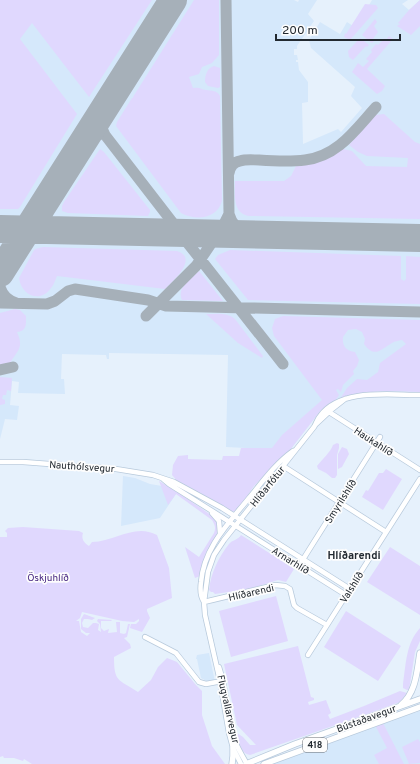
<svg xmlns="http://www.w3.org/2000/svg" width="420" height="764" font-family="Overpass,sans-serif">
<rect width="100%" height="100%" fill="#e6f1fc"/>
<path fill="#d5e8fb" d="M0 0H294L298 2 299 0H317L308 14 314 21 297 46V49H294V55H297L298 60H296V62H298L299 70 308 82V102L302 103 303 144 338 129 341 132 362 108 351 96 355 87 311 48 309 40 320 22 340 34 347 22 356 28 372 0H408L402 4 409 10 420 0V392L373 391 353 394 335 401 321 410 290 450 226 447 228 355 109 353V359H107L106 355 62 354 61 379H64L65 394 18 393 19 382 12 381 10 405 19 406 17 420 5 419 0 439Z
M123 476 135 478 150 484 162 486 176 494 160 518 121 526Z
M209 653 215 682H208L201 678 197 659H196L197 655Z
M420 711V764H268L373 725Z"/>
<path fill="#e0d8fe" d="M0 0H152L89 97 32 23 20 39 77 114 20 207 18 209H0Z
M194 0H219V55L212 63 202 67 199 74 189 77 193 88C201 87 199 89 206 90 212 91 217 90 220 96L222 201C217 219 196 221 181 213L116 126 117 122 132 98H133V97Z
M420 0V26L411 35 397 26 400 24 398 23 409 10Z
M365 4 376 5 378 8 350 40 344 37 345 33 346 34Z
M375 19 377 22 374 26 378 32 372 40 374 41 372 43 362 35Z
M389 36 393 39 367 69 385 86 382 91 377 94 352 72 358 63 363 67 369 61 366 59 372 52 371 50 376 44 378 45 385 38 386 40Z
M360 38 369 45 367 47 366 46 353 60 349 57 348 51Z
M214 66 220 68V87L218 88 208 86 205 82C205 75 207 68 214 66Z
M384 114 415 142 420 144V219L250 216C232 214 235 194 235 181H284L291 176 297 164C314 164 328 158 343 149L352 151 366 166 407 167 408 158 367 156 358 152 349 145 375 115Z
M100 149 104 152 150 210V212L148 216 68 213 62 211V206L64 202Z
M43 247 177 251C199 258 173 281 165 289L57 276C55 280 54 285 51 288 40 304 21 295 19 278L33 252 35 249Z
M230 250 401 256V279L404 281 406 279V256L420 257V304L248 300 215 259 218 255Z
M199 271 223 301 182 300C176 288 191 279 199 271Z
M15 309 20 310 26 316C26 324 27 331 17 332 24 348 18 350 10 363L0 366V313Z
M206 314C216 314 227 312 235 319L263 356 262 358 238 343Z
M283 316 420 320V392C392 391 367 389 340 399L347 388 357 379 367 380 378 372 380 363 406 344 402 340C398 341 395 341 392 343 381 349 375 359 364 344L365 339 362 332 356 329 348 330 343 337C342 346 346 351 355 352L359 360 357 366 353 371 354 374 343 385 341 392 338 389 336 390 339 395 335 401 321 410 290 450 254 486 237 511 230 512 205 496 177 481 172 475 173 465 178 456 188 455V459L222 460 223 456H239L241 448H272L282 435 322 400 274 336 272 328 275 319Z
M0 377 12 378 11 391 7 390 6 395H3L2 399 5 400V404L0 405Z
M337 443 339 444V448L337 455V475L335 478H332L326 473 318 469 317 466C322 459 330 453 333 445Z
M342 447 347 449 349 454 342 467 338 469V454Z
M386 469 402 479 383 510 362 497 366 490 368 491 379 473H383Z
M159 481 179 493 211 515 217 522 218 533 200 576 195 578 185 547 199 557 214 533C216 528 215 525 212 520L176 494 168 505Z
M23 527 79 531 83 533C81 539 84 543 89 546L92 542C116 541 135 523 157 535L169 568 172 598 147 609V611L150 618 142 632 130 628 131 624H136L139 621V619L134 622 122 621 82 612 80 618 76 621H79L81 632 87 636 90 633H86L81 629V619L84 614 95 618 92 620 88 619H84L82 623 83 627 88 628 93 623H96L99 624 98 630 101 632 100 624 97 621 98 619 112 620 111 621H101V628L104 631 109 629 108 633 117 632 116 622H120V633L124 634 126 633 128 624H130L127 637 124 638 130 644 131 648 114 657C114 682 118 679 138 692L151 680 158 667 167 658 177 662 196 685 202 691V715L212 746 225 764H32L24 759 23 761 14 758H4L3 756 0 757V537H7V533L5 531 8 528Z
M241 535 274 556 294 569 286 582 278 580 236 593 235 591 215 594 213 592H211L209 590C211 573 218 558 229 544 232 540 238 540 241 535Z
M390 547 420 566V615L367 582Z
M276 596 288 641 231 657 219 611Z
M346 611 401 646 378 681 324 647Z
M420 628V641L415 652 409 690H407L403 688V684C406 664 406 643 420 628Z
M298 646 311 697 314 698V700L308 702 309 705 326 700 331 713 328 715 330 719 364 706 400 691 407 693 400 702 370 713 250 755C240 753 239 743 237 733L243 737 250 745H256L237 725 224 664Z
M383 723 404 764H379L374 755 387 748 375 725Z
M418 739 420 742V763L409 764 402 747Z"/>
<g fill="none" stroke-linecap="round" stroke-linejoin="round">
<path stroke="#a6b0b9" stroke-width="11" d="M100 115V124L105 135 173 223 179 229 189 233
M87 135 97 133 105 135
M229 173C230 167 234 162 240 161 246 159 253 160 259 160 274 161 289 162 305 160 338 156 355 130 376 107
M229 214C232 225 238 229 248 235
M160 233 178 235 186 241 283 364
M206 234 214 232 223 226
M213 242 222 236 238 234
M0 278 2 270
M0 287C3 296 8 300 16 303
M0 303 47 304 55 301 68 291 75 289 148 300 166 306 420 312
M146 316 196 266 223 226 229 214 226 0
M0 370 13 367"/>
<path stroke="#a6b0b9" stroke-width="28" d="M0 229 420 238
M0 273 173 0"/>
<g stroke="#b8cadc" stroke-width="6">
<path id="minor" d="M329 412 420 470
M316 424 331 410 345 399
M0 462H23L116 469 153 475 174 482 222 508 350 589
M283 466 386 532
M163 479 169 484 346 595
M212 513 219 521 220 533
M302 561 380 437
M204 602C200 596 200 589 201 582 204 547 229 523 249 498 263 481 276 463 293 451
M204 602 275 585 285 586 290 589 294 605 297 608 327 625
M145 637 176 653 199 682 206 684 222 681
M308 655 420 479
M219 667C227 691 227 717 235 741 238 749 243 757 247 764
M241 764 233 748 229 733 220 681 205 615 204 602 208 572 214 555 224 540 314 427C316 424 317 419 320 416 340 388 389 395 420 395"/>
</g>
<g stroke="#b8cadc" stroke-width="7">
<path id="major" d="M401 705C416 693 417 671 420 653
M232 764 233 756V748
M246 764 295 744 420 699
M264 764 420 707"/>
</g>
<use href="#minor" stroke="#fff" stroke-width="4.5"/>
<use href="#major" stroke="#fff" stroke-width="5.5"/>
</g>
<g text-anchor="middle" stroke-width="3.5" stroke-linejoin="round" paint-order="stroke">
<rect fill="#fdfdfd" stroke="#64696e" stroke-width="1" x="303" y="738" width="24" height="14" rx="3"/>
<g font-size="9" font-weight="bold" fill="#222930">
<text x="315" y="748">418</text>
</g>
<g font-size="10" fill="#222930" stroke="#fdfdfd">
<text transform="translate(374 441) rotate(33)" y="4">Haukahlíð</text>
<text transform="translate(82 466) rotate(4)" y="4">Nauthólsvegur</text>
<text transform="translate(267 486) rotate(-51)" y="4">Hlíðarfótur</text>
<text transform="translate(340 501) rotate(-58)" y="4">Smyrilshlíð</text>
<text transform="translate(291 560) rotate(32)" y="4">Arnarhlíð</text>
<text transform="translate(351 587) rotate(-58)" y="4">Valshlíð</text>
<text transform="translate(251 592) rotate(-13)" y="4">Hlíðarendi</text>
<text transform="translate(229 709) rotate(77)" y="4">Flugvallarvegur</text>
<text transform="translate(366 718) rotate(-20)" y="4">Bústaðavegur</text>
</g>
<g font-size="10" fill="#472781" stroke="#fdfdfd">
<text x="48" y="581">Öskjuhlíð</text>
</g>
<g font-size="11" font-weight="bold" fill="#222930" stroke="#fdfdfd">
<text x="354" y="559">Hlíðarendi</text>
</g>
</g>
<path d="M276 34v6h124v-6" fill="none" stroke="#222930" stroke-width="2"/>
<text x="282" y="34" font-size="12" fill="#222930" stroke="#fdfdfd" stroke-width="3" paint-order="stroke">200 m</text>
</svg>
